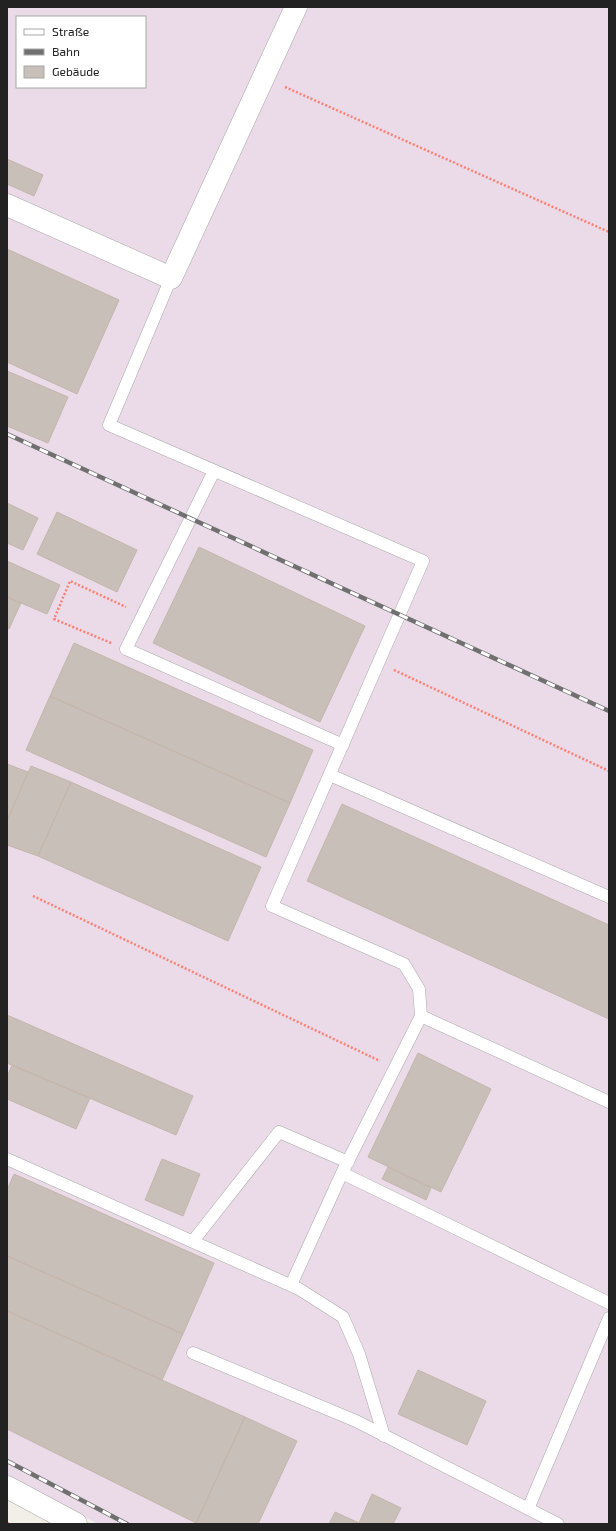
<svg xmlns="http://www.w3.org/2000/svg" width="616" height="1531" font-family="'Exo 2',sans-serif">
<rect width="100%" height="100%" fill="#f2efe9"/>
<path fill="#ebdbe8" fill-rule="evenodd" d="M7 7H609V1524H98L7 1476ZM17 17H145V87H17Z"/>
<path fill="#c7bfb8" stroke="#c4b6ab" d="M7 159 43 175 34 196 7 184Z
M7 249 119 300 77 394 7 362Z
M7 371 68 397 48 443 7 426Z
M7 503 38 518 23 550 7 543Z
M57 512 137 550 117 592 37 554Z
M199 547 365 626 320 722 153 643Z
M7 561 60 585 47 614 7 597Z
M7 597 21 603 9 629 7 628Z
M74 643 313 750 290 803 50 696Z
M50 696 290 803 266 857 26 750Z
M7 764 28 772 7 821Z
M31 766 71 782 38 856 7 845V821Z
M71 782 261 867 228 941 38 856Z
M342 804 609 925V1019L307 881Z
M7 1015 193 1096 176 1135 7 1063Z
M418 1053 491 1089 441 1192 368 1157Z
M12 1065 90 1098 76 1129 7 1099V1077Z
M162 1159 200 1174 183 1216 145 1200Z
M388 1167 431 1188 426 1200 382 1179Z
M14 1174 214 1263 183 1334 7 1256V1190Z
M7 1256 183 1334 162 1380 7 1311Z
M7 1311 245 1417 196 1523 7 1429Z
M418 1370 486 1401 467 1445 398 1414Z
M245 1417 297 1441 258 1524H197L196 1523Z
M372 1494 401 1508 393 1524H329L335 1512 359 1523Z"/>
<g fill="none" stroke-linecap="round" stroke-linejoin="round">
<g stroke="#a9a9a9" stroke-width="13">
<path id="service" d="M171 278 109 425 423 561 272 906 404 964 419 989 421 1016 342 1173 291 1285
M214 471 126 649 343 745
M330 775 609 897
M421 1016 609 1102
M7 1159 299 1289 343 1317 359 1354 384 1436
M342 1173 609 1303
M193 1241 279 1132 348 1162
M193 1353 356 1421 558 1524
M528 1509 609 1318"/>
</g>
<g stroke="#a9a9a9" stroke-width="23">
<path id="minor" d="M7 205 171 278 296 7"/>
</g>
<g stroke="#a9a9a9" stroke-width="23">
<path id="tertiary" d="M7 1487 76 1524"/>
</g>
<path stroke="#fa8072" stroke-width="2.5" stroke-dasharray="2 2" stroke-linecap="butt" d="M285 87 609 232
M111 643 54 619 70 581 126 607
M394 670 609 771
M33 896 380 1061
M7 1523 10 1524"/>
<use href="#service" stroke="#fff" stroke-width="12"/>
<use href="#minor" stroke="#fff" stroke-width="22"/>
<use href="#tertiary" stroke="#fff" stroke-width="22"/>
<g stroke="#707070" stroke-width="4.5">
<path id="rail" d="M7 434 609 711
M7 1461 127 1524"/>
</g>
<use href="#rail" stroke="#fff" stroke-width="3" stroke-dasharray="9" stroke-linecap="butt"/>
</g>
<rect width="616" height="1531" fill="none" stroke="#222222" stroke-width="16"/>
<rect x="16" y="16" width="130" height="72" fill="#ffffff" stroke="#a7a7a7"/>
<rect x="24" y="29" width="20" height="6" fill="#ffffff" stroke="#a7a7a7"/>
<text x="52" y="36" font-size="12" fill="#222222">Straße</text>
<rect x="24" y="49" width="20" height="6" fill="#707070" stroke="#a7a7a7"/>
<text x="52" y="56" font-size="12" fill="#222222">Bahn</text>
<rect x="24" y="66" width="20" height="12" fill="#c7bfb8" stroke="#a7a7a7"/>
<text x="52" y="76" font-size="12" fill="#222222">Gebäude</text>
</svg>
